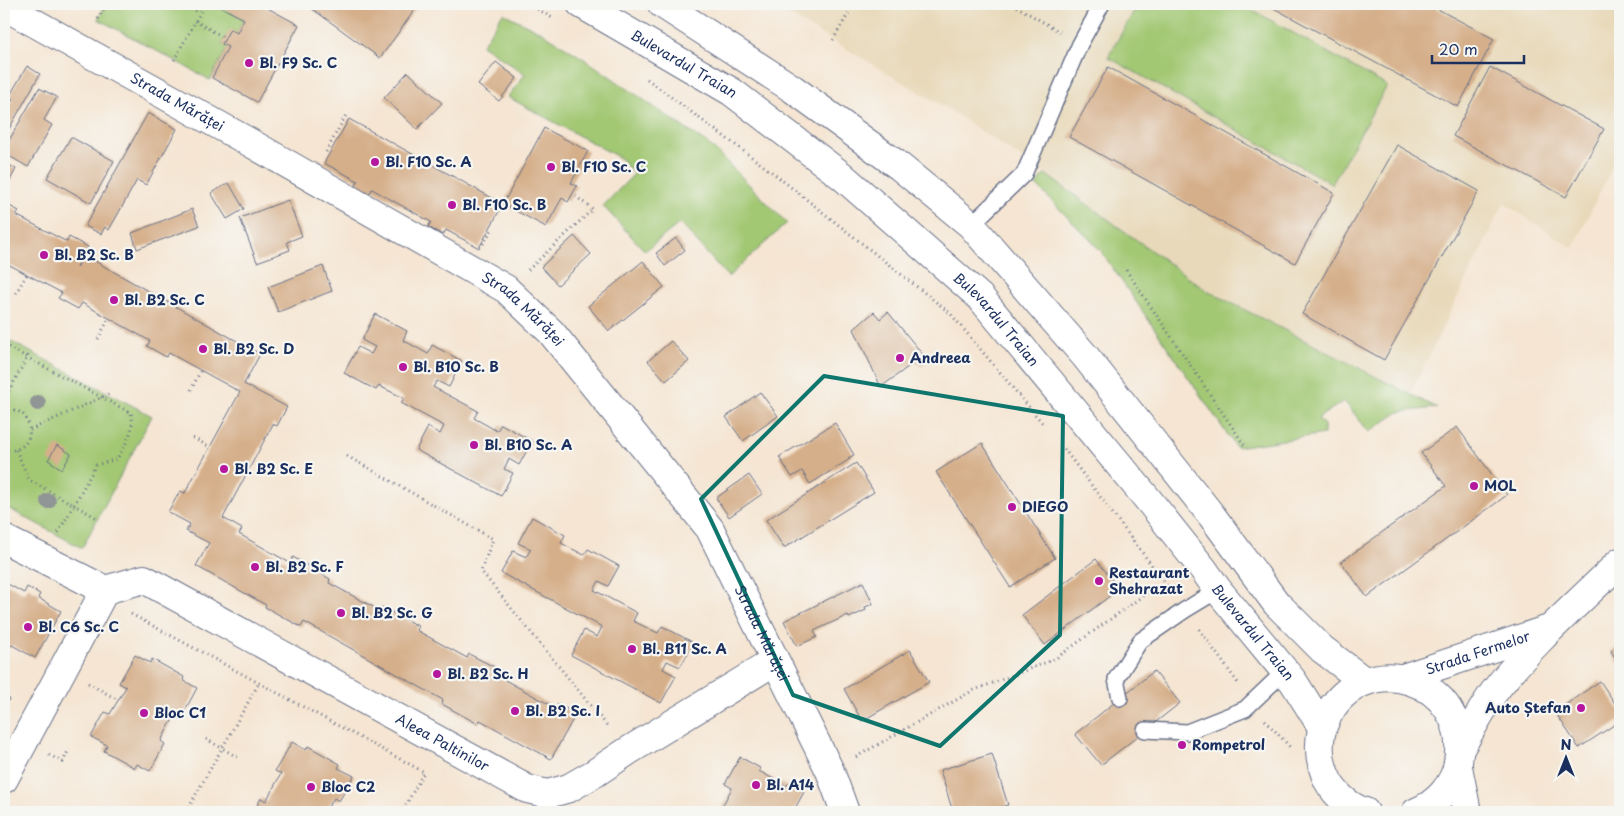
<svg xmlns="http://www.w3.org/2000/svg" width="1624" height="816" font-family="'Playpen Sans',sans-serif">
<rect width="100%" height="100%" fill="#f6f6f2"/>
<filter id="ink" filterUnits="userSpaceOnUse"><feTurbulence type="fractalNoise" baseFrequency=".02" numOctaves="2"/><feDisplacementMap in="SourceGraphic" scale="10" xChannelSelector="R" yChannelSelector="G"/><feConvolveMatrix kernelMatrix="1 2 1 2 8 2 1 2 1" color-interpolation-filters="sRGB"/></filter>
<filter id="wash" filterUnits="userSpaceOnUse"><feTurbulence type="fractalNoise" baseFrequency=".0096" numOctaves="4" result="noise"/><feDisplacementMap in="SourceGraphic" scale="20" xChannelSelector="R" yChannelSelector="G"/><feGaussianBlur stdDeviation="1.12" result="paint"/><feColorMatrix in="noise" values="0 0 0 0 0 0 0 0 0 0 0 0 0 0 0 0 0 1.4 0 .05"/><feComposite in="paint" operator="in"/></filter>
<g filter="url(#wash)">
<rect width="100%" height="100%" fill="#f5e5d2"/>
<path fill="#e8d9ba" d="M770 4H1620V150L1573 248 1504 203 1410 394 1206 290 1045 174 950 110Z"/>
<path fill="#a2c873" stroke="#5e7c68" d="M106 4H200L209 8 212 4H215L244 19 237 33 230 30 222 44 228 47 210 80 98 19Z
M1138 4H1242L1387 86 1332 184 1108 57Z
M503 13 543 33 589 62 712 147 787 223 728 277 680 223 645 251 603 206 634 174 620 158 508 97 525 74 482 45Z
M1045 174 1206 290 1437 408 1399 412 1369 432 1344 401 1318 418 1324 425V434L1236 447 1101 251 1036 185Z
M4 338 152 416 82 548 4 506Z"/>
<g id="blocks">
<path fill="#d5af8a" d="M215 4H260L299 25 257 102 212 78 228 47 222 44 230 29 237 33 244 19Z
M308 4H419L380 58 307 5Z
M1266 4H1428L1494 39 1458 107Z
M496 62 517 78 499 101 478 85Z
M27 66 40 74 4 138V114L13 99 9 97Z
M1108 67 1334 193 1295 263 1069 137Z
M1490 67 1604 129 1566 197 1453 136Z
M408 72 442 103 417 129 384 98Z
M39 88 57 97 44 120 52 125 28 167 4 153V149Z
M148 113 177 129 146 185 137 180 109 230 105 227 101 234 85 226Z
M349 119 503 204 544 128 588 151 571 183 577 186 568 202 562 198 546 227 503 204 479 248 446 230 443 235 428 227 431 222 372 189 369 195 355 188 358 181 324 163Z
M71 137 114 161 91 203 47 178Z
M1397 145 1479 191 1384 360 1302 314Z
M4 162 16 169 8 184 4 181Z
M229 183 244 209 227 219 211 193Z
M288 200 302 236 287 242 290 250 257 262 240 218Z
M4 203 19 211 16 215 67 242 69 237 88 247 77 267 84 255 260 354 244 384 287 407 277 426 273 424 223 518 242 529 239 534 290 563 293 557 330 579 329 583 379 610 382 607 399 616 418 626 416 630 467 658 469 654 508 674 505 680 556 708 558 704 576 714 551 759 480 720 478 724 442 704 443 700 304 622 301 627 285 618 265 607 266 605 196 566 209 543 186 531 190 524 168 512 180 491 185 493 240 392 169 353 166 357 147 346 150 341 82 303 78 309 58 298 62 293 4 262Z
M192 209 199 226 137 249 132 233Z
M574 236 591 254 558 285 541 267Z
M676 238 685 250 665 266 656 253Z
M643 261 664 287 609 331 588 306Z
M323 266 332 291 278 312 268 287Z
M874 312 880 319 888 312 924 356 922 367 916 361 881 387 854 329Z
M375 314 407 331 403 340 428 354 432 345 462 361 449 387 437 381 433 387 478 411 474 418 497 431 501 424 532 441 519 465 509 459 504 469 513 473 501 496 416 450 428 427 440 434 444 426 401 403 404 398 379 386 376 390 344 373 358 347 371 354 375 347 362 340Z
M671 341 689 361 666 381 648 361Z
M760 392 778 416 743 441 726 417Z
M835 423 854 455 848 458 850 459 810 484 802 471 792 477 779 457Z
M1457 427 1507 495 1367 597 1341 562 1446 486 1421 453Z
M982 443 1055 558 1010 587 936 472Z
M57 445 71 454 62 469 48 460Z
M856 463 874 492 784 548 766 520Z
M749 475 762 494 729 517 716 498Z
M532 517 565 535 561 543 584 555 588 549 619 566 608 586 599 581 594 590 637 613 633 621 658 633 662 626 694 643 680 667 667 661 663 669 676 676 661 703 571 655 584 630 597 637 602 627 501 573 513 551 526 557 531 549 518 543Z
M1096 559 1119 589 1045 645 1022 615Z
M4 582 24 593 27 587 40 594 38 598 61 611 35 658 12 645 10 647 4 644Z
M863 582 873 604 865 607 866 610 849 618 848 615 814 631 817 637 797 646 784 621Z
M1620 645V666L1611 651Z
M910 650 929 682 862 721 844 689Z
M135 655 150 663 152 659 184 677 183 680 197 688 183 714 177 711 161 741 165 744 150 771 137 764 135 768 104 751 107 745 91 737 105 712 110 714 126 687 119 683Z
M1154 671 1180 703 1101 765 1075 734Z
M1600 681 1620 711V721L1579 748 1555 712Z
M292 742 306 750 308 746 340 764 338 768 354 776 339 801 334 798 325 812H254L261 798 266 801 281 774 275 771Z
M992 754 1008 805 983 812H953L940 770Z
M740 757 760 768 759 771 786 786 789 783 804 792 793 812H719L732 788 725 784Z"/>
</g>
</g>
<g filter="url(#ink)">
<use href="#blocks" fill-opacity="0" stroke="#676f87" stroke-width="1"/>
<g fill="none" stroke-linecap="round" stroke-linejoin="round">
<g stroke="#676f87" stroke-width="18">
<path id="lane" d="M971 225 1024 174 1080 44 1102 4
M1120 698 1116 679 1140 641 1185 610 1218 590
M1145 730 1187 732 1245 709 1285 671"/>
</g>
<g stroke="#676f87" stroke-width="30">
<g id="street">
<path id="s1" d="M4 6 249 142 506 289 551 332 710 529 830 771 845 812"/>
<path id="s2" d="M4 539 105 590 144 579 527 789 548 794 569 788 595 773 628 751 775 661"/>
<path d="M4 779 105 590"/>
</g>
</g>
<g stroke="#676f87" stroke-width="30">
<g id="secondary">
<path id="s3" d="M1403 678 1546 630"/>
<path d="M1460 749C1471 730 1481 710 1494 692 1529 646 1578 603 1620 562"/>
</g>
</g>
<g stroke="#676f87" stroke-width="30">
<g id="primary">
<path id="s4" d="M581 4 732 92 842 176 980 297 1150 502 1204 570 1218 590 1293 681 1322 727"/>
<path d="M662 4 793 89 899 166 971 225 1085 356 1212 516 1276 603 1322 649 1364 681"/>
<path d="M1458 767 1467 812"/>
<path d="M1365 812C1348 807 1331 791 1325 774 1318 756 1318 736 1326 719 1361 644 1472 678 1458 762 1455 784 1437 804 1416 812"/>
</g>
</g>
<path stroke="#676f87" stroke-width="3" stroke-dasharray="1 4" stroke-linecap="butt" d="M182 4 199 13
M529 4 554 19
M1012 4 1060 32
M98 19 106 4
M195 21 225 38
M833 40 854 4
M174 60 204 6
M647 79 773 173 950 313 1044 425
M326 152 347 113
M483 244 492 229
M528 270 593 209 572 194
M1126 270 1245 446
M16 293 27 274
M98 339 109 318
M4 345 131 413C136 430 125 444 117 459L96 465 74 505 97 518
M191 390 201 370
M4 400 30 352
M4 411C35 402 41 455 4 450
M30 430 109 394
M193 438 210 447
M1064 449 1172 592
M16 450 29 480 74 505 58 533
M347 456 493 539 481 571 609 728
M131 614 424 772 402 812
M1199 629 1238 683
M88 683 118 700
M4 697 12 701
M1265 720 1290 747
M206 739 239 758
M49 755 63 762 69 749
M856 757 972 691 1055 659 1158 585
M186 812 259 683
M326 812H327"/>
<use href="#lane" stroke="#fff" stroke-width="15"/>
<use href="#street" stroke="#fff" stroke-width="28"/>
<use href="#secondary" stroke="#fff" stroke-width="28"/>
<use href="#primary" stroke="#fff" stroke-width="28"/>
</g>
<g fill="#909695">
<circle cx="38" cy="403" r="8"/>
<circle cx="48" cy="501" r="8"/>
</g>
</g>
<path fill="none" stroke="#0f766e" stroke-width="4" stroke-linejoin="round" d="M824 376 1063 416 1060 635 940 746 793 695 701 499Z"/>
<g fill="#b5179e" stroke="#f6f6f2" stroke-width="2">
<circle cx="249" cy="63" r="5"/>
<circle cx="375" cy="162" r="5"/>
<circle cx="551" cy="167" r="5"/>
<circle cx="452" cy="205" r="5"/>
<circle cx="44" cy="255" r="5"/>
<circle cx="114" cy="300" r="5"/>
<circle cx="203" cy="349" r="5"/>
<circle cx="900" cy="358" r="5"/>
<circle cx="403" cy="367" r="5"/>
<circle cx="474" cy="445" r="5"/>
<circle cx="224" cy="469" r="5"/>
<circle cx="1474" cy="486" r="5"/>
<circle cx="1012" cy="507" r="5"/>
<circle cx="255" cy="567" r="5"/>
<circle cx="1099" cy="581" r="5"/>
<circle cx="341" cy="613" r="5"/>
<circle cx="28" cy="627" r="5"/>
<circle cx="632" cy="649" r="5"/>
<circle cx="437" cy="674" r="5"/>
<circle cx="1581" cy="708" r="5"/>
<circle cx="515" cy="711" r="5"/>
<circle cx="144" cy="713" r="5"/>
<circle cx="1182" cy="745" r="5"/>
<circle cx="756" cy="785" r="5"/>
<circle cx="311" cy="787" r="5"/>
</g>
<g text-anchor="middle" stroke-width="4.5" stroke-linejoin="round" paint-order="stroke">
<g font-size="14" font-weight="bold" fill="#1b2f5e" stroke="#f6f6f2" text-anchor="start">
<text x="259" y="68">Bl. F9 Sc. C</text>
<text x="385" y="167">Bl. F10 Sc. A</text>
<text x="561" y="172">Bl. F10 Sc. C</text>
<text x="462" y="210">Bl. F10 Sc. B</text>
<text x="54" y="260">Bl. B2 Sc. B</text>
<text x="124" y="305">Bl. B2 Sc. C</text>
<text x="213" y="354">Bl. B2 Sc. D</text>
<text x="910" y="363">Andreea</text>
<text x="413" y="372">Bl. B10 Sc. B</text>
<text x="484" y="450">Bl. B10 Sc. A</text>
<text x="234" y="474">Bl. B2 Sc. E</text>
<text x="1484" y="491">MOL</text>
<text x="1022" y="512">DIEGO</text>
<text x="265" y="572">Bl. B2 Sc. F</text>
<text x="1109" y="578">Restaurant<tspan x="1109" dy="16">Shehrazat</tspan></text>
<text x="351" y="618">Bl. B2 Sc. G</text>
<text x="38" y="632">Bl. C6 Sc. C</text>
<text x="642" y="654">Bl. B11 Sc. A</text>
<text x="447" y="679">Bl. B2 Sc. H</text>
<text x="1571" y="713" text-anchor="end">Auto Ștefan</text>
<text x="525" y="716">Bl. B2 Sc. I</text>
<text x="154" y="718">Bloc C1</text>
<text x="1192" y="750">Rompetrol</text>
<text x="766" y="790">Bl. A14</text>
<text x="321" y="792">Bloc C2</text>
</g>
<g font-size="14" fill="#1b2f5e" stroke="#f6f6f2">
<text dy="5" stroke="none"><textPath href="#s4" startOffset="119">Bulevardul Traian</textPath></text>
<text dy="5" stroke="none"><textPath href="#s1" startOffset="198">Strada Mărăței</textPath></text>
<text dy="5" stroke="none"><textPath href="#s1" startOffset="602">Strada Mărăței</textPath></text>
<text dy="5" stroke="none"><textPath href="#s4" startOffset="524">Bulevardul Traian</textPath></text>
<text dy="5" stroke="none"><textPath href="#s4" startOffset="929">Bulevardul Traian</textPath></text>
<text dy="5" stroke="none"><textPath href="#s1" startOffset="1008">Strada Mărăței</textPath></text>
<text dy="5" stroke="none"><textPath href="#s3" startOffset="79">Strada Fermelor</textPath></text>
<text dy="5" stroke="none"><textPath href="#s2" startOffset="494">Aleea Paltinilor</textPath></text>
</g>
</g>
<rect width="1624" height="816" fill="none" stroke="#f6f6f2" stroke-width="20"/>
<g transform="translate(1566 758)" stroke="#f6f6f2" stroke-width="4" paint-order="stroke">
<path d="M0-4L9 19L0 12L-9 19Z" fill="#1b2f5e"/>
<text y="-8" font-size="14" font-weight="bold" text-anchor="middle" fill="#1b2f5e">N</text>
</g>
<path d="M1432 55v8h92v-8" fill="none" stroke="#1b2f5e" stroke-width="2.5"/>
<text x="1439" y="55" font-size="15" fill="#1b2f5e" stroke="#f6f6f2" stroke-width="4" paint-order="stroke">20 m</text>
</svg>
